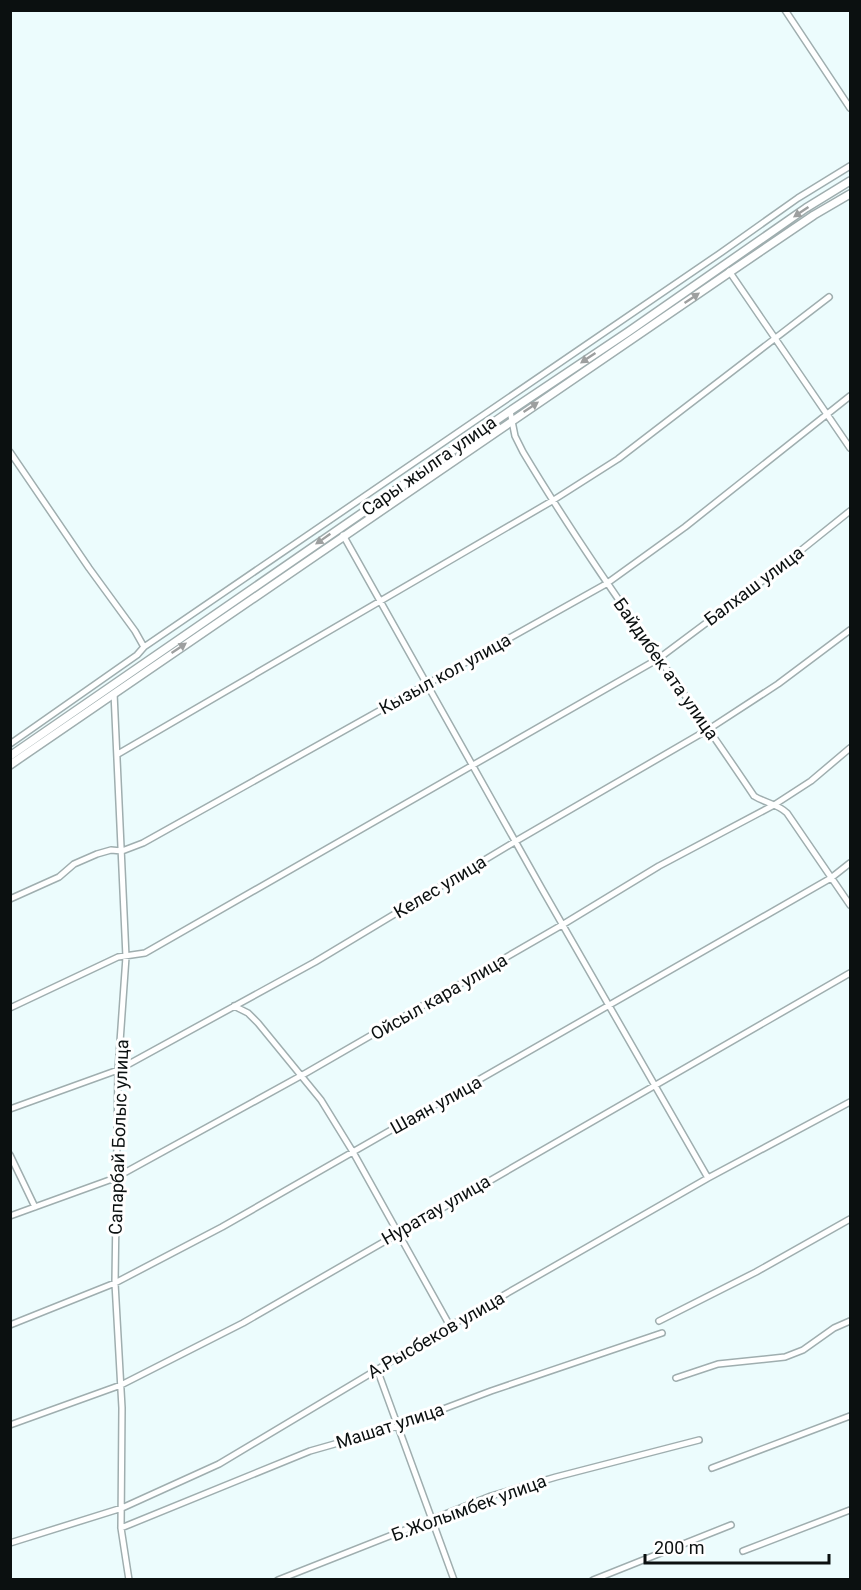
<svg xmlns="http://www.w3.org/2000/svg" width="861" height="1590" font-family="Roboto,sans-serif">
<rect width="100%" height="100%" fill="#ecfcfd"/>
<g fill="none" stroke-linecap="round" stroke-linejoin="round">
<g stroke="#9faeaf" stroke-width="8">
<path id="street" d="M785 10 850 108
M729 271 850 448
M510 411 515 436 523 452C595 572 677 681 754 796 765 803 778 804 787 813L850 905
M10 452 89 568 135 631 144 647
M343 535 542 889 708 1178
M114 693 126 957 118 1070 115 1283 122 1408 121 1528 129 1580
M10 744 137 655 144 647 719 254 798 198 850 166
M118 754 552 501 618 459 829 297
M10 899 59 877 74 864 97 854 111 850 122 851 143 843 606 584 685 527 850 396
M234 1006 248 1013 258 1023 321 1100 353 1152 450 1326
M10 1008 118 957 145 953 658 659 769 576 850 511
M10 1109 118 1070 315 962 516 841 709 729 778 684 850 630
M10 1155 35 1207
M10 1216 115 1178 306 1073 562 925 659 866 774 805 811 781 850 748
M659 1321 756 1272 850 1219
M10 1325 115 1283 222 1227 831 878 850 863
M377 1369 454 1580
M676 1378 718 1364 785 1357 803 1350 834 1328 850 1321
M10 1425 121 1385 243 1323 850 973
M712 1468 850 1416
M121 1528 310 1451 398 1426 491 1391 662 1333
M10 1543 122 1508 219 1464 450 1326 708 1178 850 1102
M743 1551 850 1510
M278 1580 491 1496 556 1477 699 1440
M593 1580 731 1525"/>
</g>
<g stroke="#9faeaf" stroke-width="10">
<path id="secondary" d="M10 756 510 411 628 332 806 208 850 181
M10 765 730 272 814 215 850 194"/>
</g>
<use href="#street" stroke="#fff" stroke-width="5"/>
<use href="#secondary" stroke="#fff" stroke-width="7"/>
</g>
<defs><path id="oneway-solid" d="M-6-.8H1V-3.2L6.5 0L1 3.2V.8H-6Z" transform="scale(1.5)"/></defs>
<g fill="#9d9f9f">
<use href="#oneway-solid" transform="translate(801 212) rotate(146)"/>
<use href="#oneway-solid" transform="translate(692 298) rotate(-34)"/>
<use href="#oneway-solid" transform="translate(588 358) rotate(146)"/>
<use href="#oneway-solid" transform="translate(531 407) rotate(-34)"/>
<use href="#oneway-solid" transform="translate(323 539) rotate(145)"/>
<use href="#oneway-solid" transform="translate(179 648) rotate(-34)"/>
</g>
<g text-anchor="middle" stroke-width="6" stroke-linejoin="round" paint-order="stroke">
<g font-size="18" fill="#0b1010" stroke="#fff">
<text transform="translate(429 466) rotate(-35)" y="6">Сары жылга улица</text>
<text transform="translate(754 586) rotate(-37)" y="6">Балхаш улица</text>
<text transform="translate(666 669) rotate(55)" y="6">Байдибек ата улица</text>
<text transform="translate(445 674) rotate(-29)" y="6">Кызыл кол улица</text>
<text transform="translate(440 887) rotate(-31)" y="6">Келес улица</text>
<text transform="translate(439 997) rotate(-30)" y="6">Ойсыл кара улица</text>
<text transform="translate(436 1105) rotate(-29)" y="6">Шаян улица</text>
<text transform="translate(119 1137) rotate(-88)" y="6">Сапарбай Болыс улица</text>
<text transform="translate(436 1210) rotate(-30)" y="6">Нуратау улица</text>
<text transform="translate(436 1335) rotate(-30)" y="6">А.Рысбеков улица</text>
<text transform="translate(390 1426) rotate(-18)" y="6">Машат улица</text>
<text transform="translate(469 1508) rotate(-20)" y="6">Б.Жолымбек улица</text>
</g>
</g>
<rect width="861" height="1590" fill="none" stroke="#0b1010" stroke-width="24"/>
<path d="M645 1554v9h184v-9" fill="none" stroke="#0b1010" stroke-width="3"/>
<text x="654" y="1554" font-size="18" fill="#0b1010" stroke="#ffffff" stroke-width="4.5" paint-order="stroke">200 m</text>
</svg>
